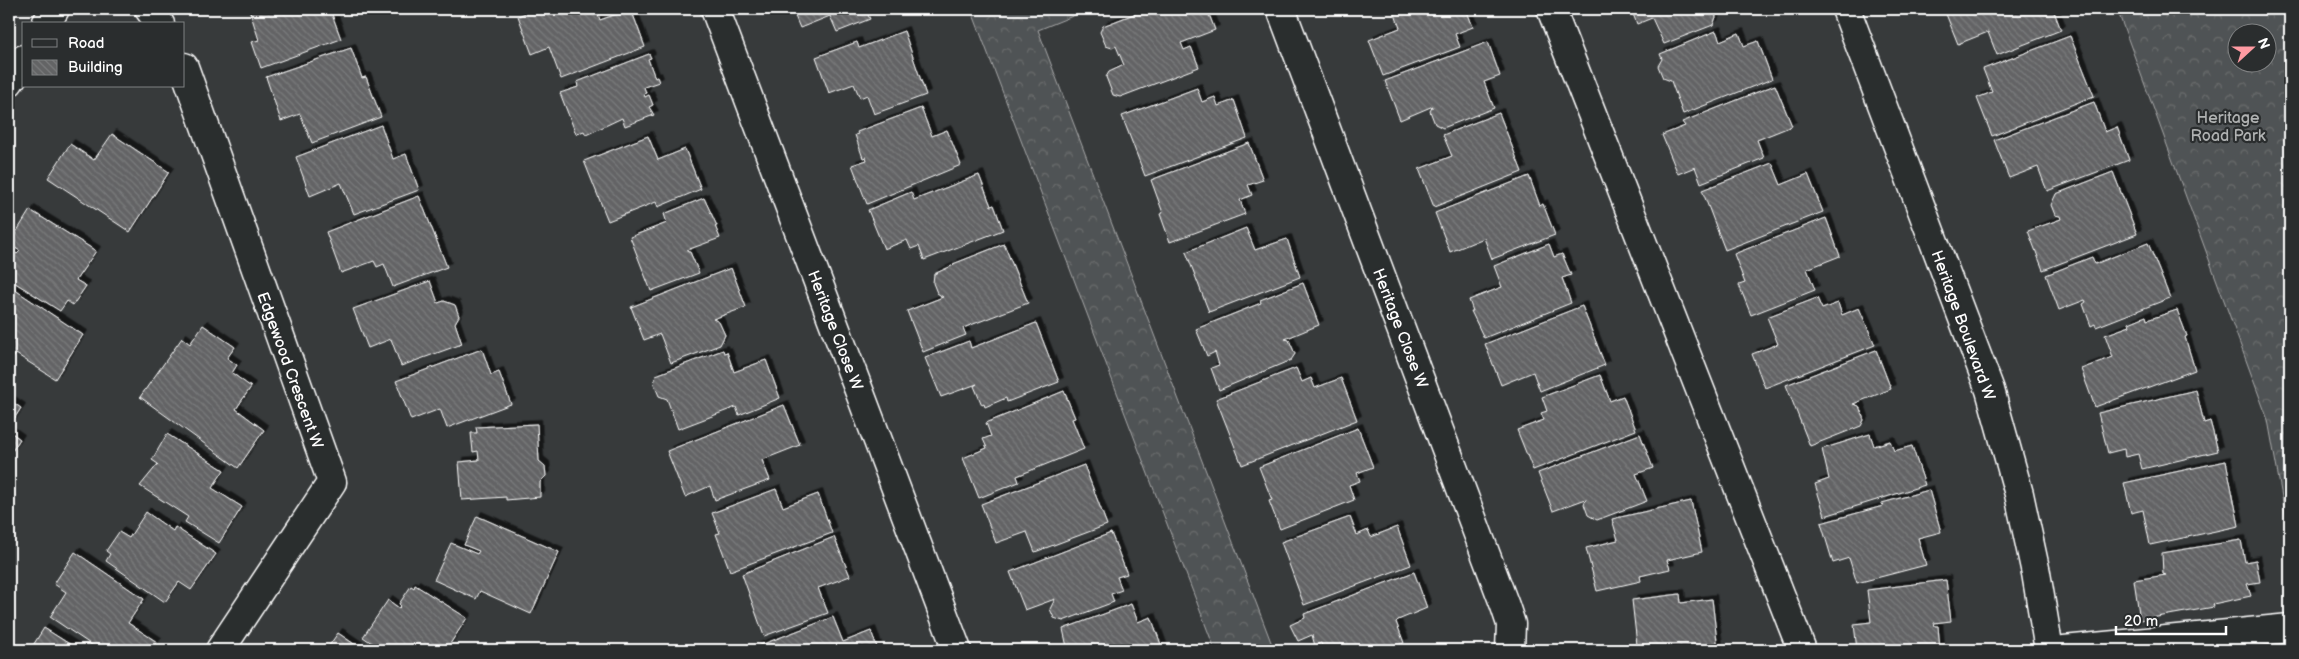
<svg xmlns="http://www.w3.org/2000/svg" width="2299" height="659" font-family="'Balsamiq Sans',sans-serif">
<defs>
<pattern id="forest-crowns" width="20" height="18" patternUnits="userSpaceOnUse" patternTransform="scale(1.25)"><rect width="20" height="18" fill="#505354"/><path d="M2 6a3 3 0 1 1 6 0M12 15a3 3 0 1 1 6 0" fill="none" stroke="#6a6d6e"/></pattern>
<pattern id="building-back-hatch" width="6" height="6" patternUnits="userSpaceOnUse" patternTransform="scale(1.25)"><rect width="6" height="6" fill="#636465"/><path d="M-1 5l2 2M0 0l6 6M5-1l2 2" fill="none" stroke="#7a7b7c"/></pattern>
<filter id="shadow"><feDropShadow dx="4.5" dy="-4.5" stdDeviation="0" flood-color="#0009"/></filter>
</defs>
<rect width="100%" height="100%" fill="#373a3b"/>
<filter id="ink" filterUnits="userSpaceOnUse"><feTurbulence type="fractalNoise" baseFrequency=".02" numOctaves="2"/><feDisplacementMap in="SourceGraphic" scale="10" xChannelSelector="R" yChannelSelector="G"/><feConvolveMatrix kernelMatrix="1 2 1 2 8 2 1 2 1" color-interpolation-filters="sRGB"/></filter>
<g filter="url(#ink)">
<path fill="url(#forest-crowns)" stroke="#a8a9aa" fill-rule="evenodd" d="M971 9H1090L1038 30 1274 650H1215Z
M2117 9H2290V541L2268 420ZM2236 32H2266V62H2236Z"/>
<path fill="url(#building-back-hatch)" stroke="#fff" filter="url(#shadow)" d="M249 9H330L341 39 261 68 252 42 259 40Z
M536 9H596L600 20 631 9 645 47 561 79 549 47 532 54 518 16Z
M792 9H885L868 15 870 19 837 32 830 16 800 28Z
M1147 9H1196L1197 11 1207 9 1215 30 1181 43 1184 50 1191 47 1199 67 1120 97 1113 95 1106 77 1109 72 1124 65 1116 46 1112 48 1106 46 1100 32 1103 26Z
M1393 9H1466L1473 27 1455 34 1460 47 1383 76 1369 40 1400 28Z
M1631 9H1714L1716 17 1713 25 1664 44 1652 18 1637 24Z
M1944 9H2053L2061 30 1997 55 1988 32 1958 44Z
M904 31 926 95 874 114 867 95 860 98 854 84 829 93 816 57 857 42 859 48Z
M1716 31 1720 41 1739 33 1744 46 1758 41 1772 79 1683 114 1671 81 1663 78 1658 66 1662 59 1660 54Z
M2070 36 2094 96 1992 136 1977 98 1992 92 1983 69Z
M1488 42 1500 76 1484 82 1494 108 1443 128 1435 124 1430 111 1433 106 1400 120 1385 81Z
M351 48 362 78 366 77 381 117 312 143 300 114 281 121 266 77Z
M649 54 651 58 648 59 655 78 657 77 659 82 644 87 646 93 644 94 645 97 649 95 653 105 649 107 654 115 625 126 622 118 586 135 584 131 576 134 560 93 578 87 577 82Z
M1775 85 1792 126 1757 140 1764 158 1701 183 1695 167 1678 174 1662 135 1685 126 1682 122Z
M1197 88 1202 102 1215 97 1218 106 1234 100 1247 138 1145 176 1122 116Z
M2094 102 2105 132 2117 127 2129 160 2047 191 2038 167 2009 178 1994 140Z
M921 108 932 136 947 130 961 165 867 204 852 165 867 160 866 157 863 158 855 135 858 134 857 132Z
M1499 113 1522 172 1434 207 1419 169 1452 156 1443 135Z
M381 125 393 159 406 154 419 190 354 214 341 183 310 196 296 157Z
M112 134 169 172 130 232 48 178 70 144 94 160Z
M648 136 658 160 685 149 701 189 658 207 656 202 608 221 584 161Z
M1249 143 1263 180 1248 185 1252 195 1240 200 1245 214 1170 242 1160 214 1163 213 1151 180Z
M1772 163 1781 185 1808 174 1823 212 1725 250 1702 190Z
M2113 172 2137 234 2043 270 2028 231 2061 219 2060 216 2055 215 2051 205 2056 194Z
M979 175 991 206 994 205 1003 230 924 260 919 246 911 249 907 240 884 249 868 210 911 192 914 200Z
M1529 176 1540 206 1543 204 1555 235 1492 259 1484 238 1450 252 1435 213Z
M419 196 447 267 393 287 384 264 377 267 374 261 341 273 326 232Z
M704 198 717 226H715L720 238 687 250 688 252H690L699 273 651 291 630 237 667 223 664 214Z
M30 210 96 251 76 280 86 286 73 305 67 301 60 311 9 279V261L14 252 17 254 20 251 9 244Z
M1826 218 1840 256 1807 269 1815 290 1751 315 1739 285 1745 283 1734 254Z
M1246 228 1255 250 1287 239 1300 277 1209 312 1186 252Z
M2148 243 2170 298 2096 327 2095 324 2091 326 2083 304 2086 302 2085 300 2059 310 2046 275 2092 257 2095 264Z
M1004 244 1028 303 963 328 966 335 923 352 907 311 943 297 937 293 933 283 934 274 954 265 953 264Z
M1549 244 1554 257 1562 254 1571 275 1562 278 1571 303 1484 338 1471 311H1473L1469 300 1502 287 1494 266Z
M731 268 746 307 713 319 719 322 725 335 720 345 671 363 660 334 644 340 631 307Z
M430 281 438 303 444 301 455 305 459 316 455 323 462 344 401 366 391 339 368 348 353 309Z
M1303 283 1319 325 1285 339 1289 340 1295 354 1291 360 1219 390 1211 368 1219 365 1215 352 1207 356 1196 329 1261 303 1260 300Z
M9 286 83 335 55 379 16 354 9 364Z
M1817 298 1822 309 1838 303 1842 315 1859 308 1875 345 1765 388 1752 354 1778 344 1767 317Z
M1582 306 1605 365 1540 391 1533 372 1501 385 1485 344Z
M2177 310 2187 336 2185 337 2195 370 2095 407 2081 369 2113 357 2105 335 2130 326 2129 323 2146 316 2147 320Z
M1036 323 1059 382 1007 402 1006 398 985 407 984 404 982 405 974 386 977 384 941 397 925 358 969 341 971 348Z
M203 325 235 347 227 358 237 365 232 373 251 387 236 409 264 430 238 468 140 397 182 338 190 344Z
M482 349 491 375 499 372 511 404 447 428 440 409 411 420 396 381Z
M723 350 724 353 727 352 734 372 766 360 780 398 739 415 736 407 678 429 667 399 659 396 654 384 656 375Z
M1876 350 1891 389 1853 404 1859 406 1864 420 1861 426 1810 446 1786 385Z
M1296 368 1302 382 1311 378 1315 388 1341 378 1357 420 1242 465 1216 399Z
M1600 375 1610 401 1623 396 1636 430 1533 470 1517 430 1544 420 1541 413 1547 411 1542 397Z
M2196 390 2204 423 2210 421 2218 451 2142 469 2138 454 2125 457 2124 449 2108 453 2098 413Z
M1064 391 1075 418 1072 419 1084 449 1017 476 1019 482 979 498 963 458 987 448 983 439 991 436 986 423Z
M9 400 21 408 9 427Z
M784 405 800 445 762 460 770 480 715 500 710 486 685 497 667 451Z
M537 424 539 461 545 466 546 476 540 482V497L506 500V497L462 500 459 462 479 460 478 451 473 452 471 433H477L476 427Z
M1358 428 1373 467 1357 473 1360 481 1349 485 1354 500 1280 529 1269 501 1272 500 1259 467Z
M9 431 20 439 9 456Z
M167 434 224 470 212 488 242 507 219 543 185 522 188 517 140 486 158 464 152 460Z
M1640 434 1653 468 1636 474 1647 501 1597 520 1588 515 1584 504 1586 499 1553 511 1538 473Z
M1870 434 1874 446 1890 441 1894 451 1912 446 1925 485 1825 516 1815 484 1829 479 1822 449Z
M2226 461 2239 526 2150 545 2143 510 2131 513 2124 483Z
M1084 465 1107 525 1035 552 1027 532 996 543 981 504Z
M776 489 783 507 818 494 832 533 730 571 716 534 720 533 712 513Z
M1929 490 1941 532 1918 538 1926 565 1857 583 1849 558 1833 563 1821 523 1883 506 1882 503Z
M1691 501 1702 552 1667 560 1670 569 1640 576 1641 581 1597 591 1586 548 1618 540 1612 519Z
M146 512 173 531 175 527 216 554 191 590 179 582 165 602 106 561 110 554 106 551 119 532 129 538Z
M477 516 559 552 531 614 480 591 476 599 434 580 451 543 477 554 479 551 464 545Z
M1350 517 1357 535 1368 530 1371 537 1397 527 1411 565 1304 605 1281 542Z
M1111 533 1127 574 1117 577 1122 590 1111 594 1114 602 1063 621 1054 618 1050 609 1055 599 1025 610 1010 572Z
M834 537 850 576 818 588 828 613 764 636 742 574Z
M2241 540 2245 562 2256 560 2260 582 2247 584 2251 596 2213 604 2214 607 2140 620 2134 580 2166 575 2163 574 2162 553Z
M75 552 144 599 128 623 157 642 151 650H99L50 617 66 592 54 584Z
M1414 572 1427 608 1398 620 1396 622 1404 643 1383 650H1324L1321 643 1315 646 1312 635 1298 641 1290 625 1305 618 1304 614Z
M1946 580 1951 621 1934 623 1935 626H1938L1940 650H1857L1854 624 1871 622 1867 590Z
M415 585 467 618 446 650H382L363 637 388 600 399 608 401 606 399 604 411 586 414 588Z
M1680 594 1681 603 1712 599 1718 650H1643L1642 644 1637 645 1632 600Z
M1131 604 1138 622 1151 617 1163 650H1071L1067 647 1063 629Z
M833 617 843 642 871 631 878 650H754L753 648Z
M44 628 79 650H30Z
M338 633 363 650H326Z"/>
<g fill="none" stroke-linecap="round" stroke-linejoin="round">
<g stroke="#fff" stroke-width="31">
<path id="minor" d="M149 9 160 24
M715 9 957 650
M1281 9 1505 606 1511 624 1510 650
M1551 9 1802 650
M1846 9 1990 390 2019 494 2036 573 2049 650
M46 24 55 9
M184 67 332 482 220 650
M9 82 24 59
M2064 650 2290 628"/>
</g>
<use href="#minor" stroke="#2a2d2e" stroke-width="28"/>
</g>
</g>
<g text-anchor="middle" stroke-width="4.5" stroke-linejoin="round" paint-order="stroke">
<g font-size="16" fill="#b0b2b2" stroke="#2a2d2e">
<text x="2228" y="123">Heritage<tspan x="2228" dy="18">Road Park</tspan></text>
</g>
<g font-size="16" fill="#fff" stroke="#2a2d2e">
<text transform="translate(1964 325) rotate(70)" y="6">Heritage Boulevard W</text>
<text transform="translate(1401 328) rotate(69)" y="6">Heritage Close W</text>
<text transform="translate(836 330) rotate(69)" y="6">Heritage Close W</text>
<text transform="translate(291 370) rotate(70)" y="6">Edgewood Crescent W</text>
</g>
</g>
<rect width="2299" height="659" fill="none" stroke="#2a2d2e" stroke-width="30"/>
<rect x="15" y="15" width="2269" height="629" fill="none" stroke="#fff" stroke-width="2" filter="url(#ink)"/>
<rect x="22" y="22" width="162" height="65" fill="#2a2d2e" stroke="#7f8182"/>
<rect x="32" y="39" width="25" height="8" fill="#2a2d2e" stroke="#7f8182"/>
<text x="68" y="48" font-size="15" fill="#ffffff">Road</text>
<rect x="32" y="60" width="25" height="15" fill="url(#building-back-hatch)" stroke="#7f8182"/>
<text x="68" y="72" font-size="15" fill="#ffffff">Building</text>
<g transform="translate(2252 48) rotate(69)"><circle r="24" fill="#2a2d2e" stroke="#7f8182"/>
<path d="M0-4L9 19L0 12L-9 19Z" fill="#ff9aa2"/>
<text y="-8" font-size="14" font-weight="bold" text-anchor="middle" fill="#ffffff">N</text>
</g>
<path d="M2116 626v8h110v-8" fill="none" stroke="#ffffff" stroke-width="2.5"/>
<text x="2124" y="626" font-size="15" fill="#ffffff" stroke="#2a2d2e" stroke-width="4" paint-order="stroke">20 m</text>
</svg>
